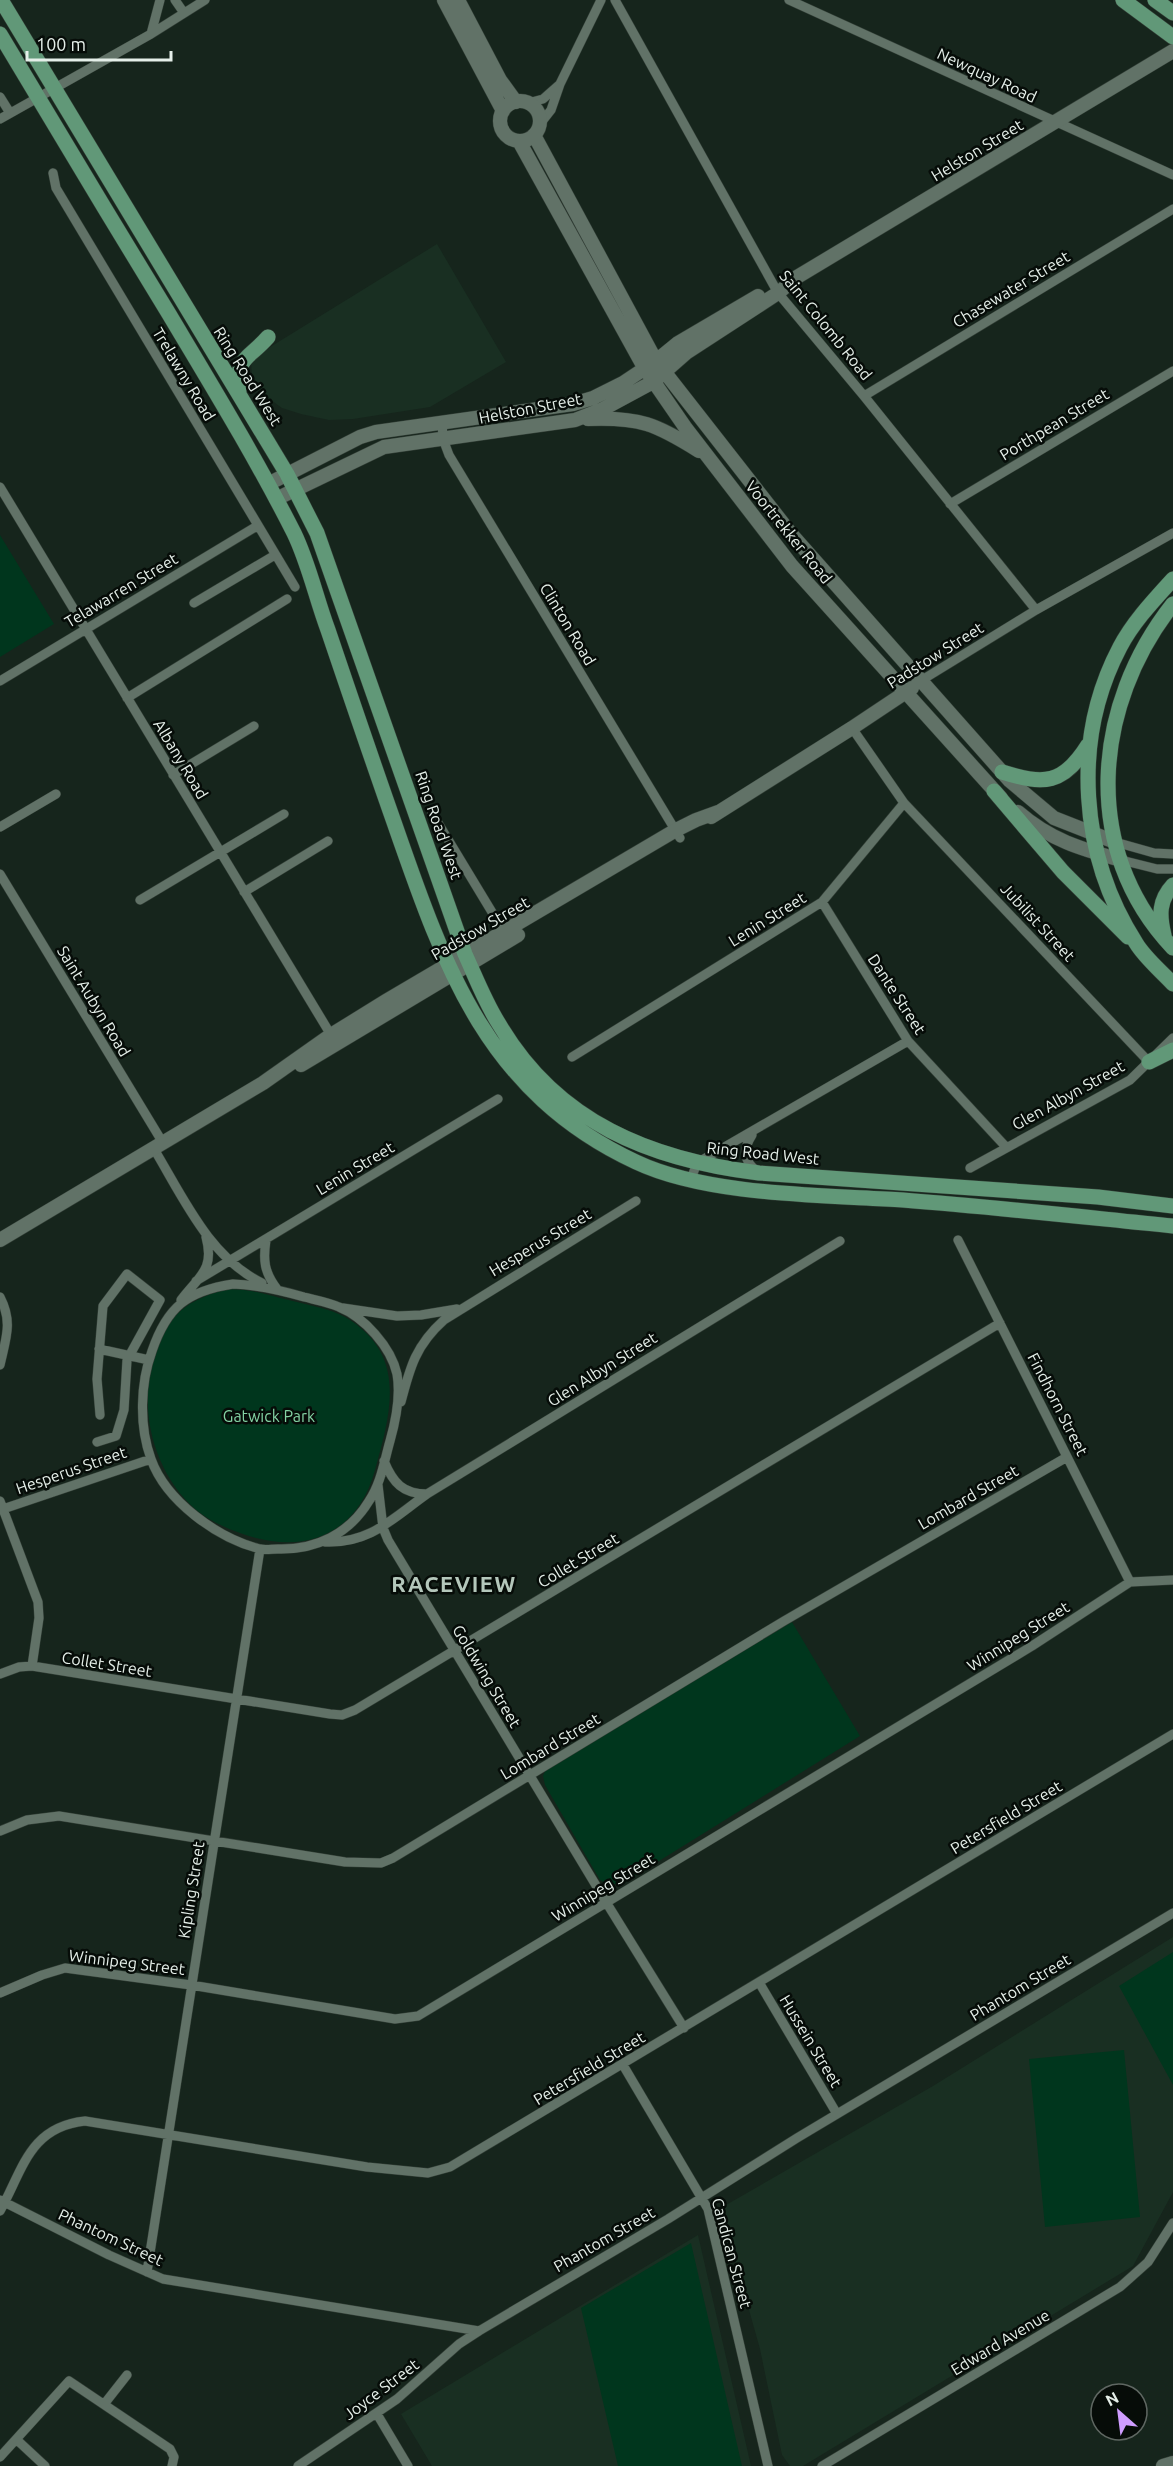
<svg xmlns="http://www.w3.org/2000/svg" width="1173" height="2466" font-family="Ubuntu,sans-serif">
<rect width="100%" height="100%" fill="#16251c"/>
<path fill="#192f22" d="M437 244 506 362 430 407 353 419 329 420 301 414 282 408 260 392 252 376 251 362 254 357Z
M1173 1937V2192L1133 2266 803 2466H790L782 2455 760 2349 726 2228 719 2209 933 2086Z
M698 2235 751 2466H432L401 2414Z"/>
<path fill="#00361d" d="M0 535 54 624 0 657Z
M226 1289C255 1289 269 1296 297 1302 313 1306 330 1309 345 1317 408 1354 391 1412 375 1470 357 1537 301 1556 240 1533 225 1528 209 1520 196 1510 156 1475 139 1416 152 1365 165 1318 180 1303 226 1289Z
M792 1622 860 1736 622 1884H607L600 1880 545 1785 543 1776 546 1769Z
M1173 1952V2085L1119 1986Z
M1124 2050 1140 2217 1045 2227 1029 2059Z
M691 2243 742 2466H618L581 2308Z"/>
<g fill="none" stroke-linecap="round" stroke-linejoin="round">
<g stroke="#344038" stroke-width="10">
<path id="street" d="M175 0 184 13
M615 0 778 293 864 396 1036 610
M789 0 1173 175
M151 34 160 0
M0 97 10 113
M528 103 543 99 560 84
M0 119 151 34 205 0
M540 124 551 110 560 84 601 0
M53 173 56 188 295 587
M864 396 1173 209
M442 421 443 439 449 455 680 838
M0 487 334 1040
M950 504 1173 371
M194 603 275 555
M922 680 1036 610 1173 533
M0 681 257 526
M127 698 287 599
M852 728 904 803 1149 1062
M173 775 254 726
M432 813 504 932
M0 827 56 794
M1115 842 1154 853 1173 854
M1121 860 1157 869H1173
M0 874 163 1143
M244 892 328 841
M140 900 284 814
M822 902 908 1041 1006 1147
M572 1057 822 902 904 803
M752 1135C743 1149 743 1161 757 1171
M154 1149C183 1197 209 1257 262 1283
M970 1168 1130 1080 1173 1038
M691 1179 697 1163 908 1041
M266 1240C263 1260 264 1272 277 1289
M958 1240 1130 1582
M196 1281 498 1099
M233 1284C258 1285 280 1290 304 1297 316 1300 328 1302 339 1307 364 1317 391 1347 397 1374 401 1397 396 1420 390 1441 384 1462 381 1483 369 1501 349 1534 316 1550 278 1549 272 1549 265 1550 260 1549 217 1538 166 1501 151 1459 139 1426 140 1384 152 1351 167 1307 187 1291 233 1284Z
M0 1297C13 1322 6 1338 0 1365
M181 1300C199 1276 215 1270 206 1237
M343 1308 397 1316 421 1315 457 1309
M99 1349 149 1360
M401 1402C410 1367 416 1345 444 1320L636 1201
M97 1442 116 1436 124 1410 127 1360 160 1300 127 1274 103 1306 97 1379 100 1415
M384 1461C393 1483 403 1494 427 1494
M378 1485 383 1528 388 1540 606 1902 684 2028
M0 1501 38 1602 39 1618 32 1666
M0 1510 151 1459
M325 1542C370 1544 393 1518 427 1494L840 1241
M0 1674 19 1667 32 1666 330 1714 342 1715 355 1710 1000 1323
M0 1831 27 1820 59 1816 345 1862 381 1863 393 1858 784 1621 1067 1457
M760 1984 837 2114
M0 1993 42 1975 65 1968 191 1985 395 2019 418 2016 1032 1646 1130 1582 1173 1580
M623 2065 708 2209 768 2466
M0 2200 109 2255 163 2279 479 2331
M0 2211C23 2170 29 2127 85 2121L367 2167 428 2173 450 2167 1173 1734
M147 2272 260 1549
M105 2403 127 2375
M377 2414 408 2466
M17 2440 45 2466
M0 2457 69 2381 170 2449 174 2457 172 2466
M298 2466 397 2399 459 2344 479 2331 668 2219 797 2138 1173 1913
M822 2466 1120 2287 1148 2262 1173 2223"/>
</g>
<g stroke="#344038" stroke-width="15">
<path id="secondary" d="M444 0 503 111
M458 0 500 80 516 102
M500 121a20 20 0 1 1 40 0a20 20 0 1 1-40 0Z
M534 135 656 361 792 535 1010 781 1054 818 1115 842
M519 141 645 369 685 427 792 566 1001 798
M588 419C640 417 656 424 699 451
M268 484 360 437 376 432 573 404 593 398 623 383 656 361 678 343 758 296
M276 499 384 447 575 420 603 409 653 382 686 353 778 293 797 277 1173 51
M1018 812C1050 840 1081 849 1121 860
M711 817 852 728 912 688
M301 1065 518 935
M0 1240 263 1083 331 1035 386 1001 676 830 696 820 718 812
M1163 2466 1173 2463"/>
</g>
<g stroke="#344038" stroke-width="16">
<path id="primary" d="M1 0 287 474 317 533 465 954C476 978 485 1002 499 1024 557 1123 652 1160 759 1173L1098 1197 1173 1206
M1123 0 1173 37
M1155 0 1173 13
M0 34C56 128 112 221 169 314 212 386 256 458 294 533 309 564 316 598 328 630 350 695 372 760 395 825 445 969 488 1093 636 1162 708 1196 824 1195 903 1200 993 1207 1083 1217 1173 1226
M239 393C236 355 247 361 268 337
M1173 579C1154 600 1133 622 1120 647 1071 740 1080 856 1136 943 1145 958 1161 971 1173 984
M1173 604C1093 705 1080 850 1173 948
M1002 772C1044 785 1063 785 1088 745
M994 791 1063 872 1128 937
M1164 935C1159 915 1159 900 1173 885
M1149 1062 1173 1050"/>
</g>
<use href="#street" stroke="#617267" stroke-width="9"/>
<use href="#secondary" stroke="#617267" stroke-width="14"/>
<use href="#primary" stroke="#619878" stroke-width="15"/>
</g>
<g text-anchor="middle" stroke-width="5" stroke-linejoin="round" paint-order="stroke">
<g font-size="16" fill="#e5efe9" stroke="#060c08">
<text transform="translate(987 75) rotate(25)" y="6">Newquay Road</text>
<text transform="translate(977 150) rotate(-31)" y="6">Helston Street</text>
<text transform="translate(1011 289) rotate(-31)" y="6">Chasewater Street</text>
<text transform="translate(826 325) rotate(51)" y="6">Saint Colomb Road</text>
<text transform="translate(184 374) rotate(59)" y="6">Trelawny Road</text>
<text transform="translate(248 376) rotate(58)" y="6">Ring Road West</text>
<text transform="translate(530 408) rotate(-11)" y="6">Helston Street</text>
<text transform="translate(1054 424) rotate(-31)" y="6">Porthpean Street</text>
<text transform="translate(789 532) rotate(51)" y="6">Voortrekker Road</text>
<text transform="translate(121 590) rotate(-31)" y="6">Telawarren Street</text>
<text transform="translate(568 624) rotate(59)" y="6">Clinton Road</text>
<text transform="translate(935 655) rotate(-32)" y="6">Padstow Street</text>
<text transform="translate(181 759) rotate(59)" y="6">Albany Road</text>
<text transform="translate(439 825) rotate(71)" y="6">Ring Road West</text>
<text transform="translate(767 919) rotate(-32)" y="6">Lenin Street</text>
<text transform="translate(1038 922) rotate(47)" y="6">Jubilist Street</text>
<text transform="translate(480 928) rotate(-30)" y="6">Padstow Street</text>
<text transform="translate(897 994) rotate(57)" y="6">Dante Street</text>
<text transform="translate(94 1001) rotate(59)" y="6">Saint Aubyn Road</text>
<text transform="translate(1068 1095) rotate(-29)" y="6">Glen Albyn Street</text>
<text transform="translate(763 1153) rotate(6)" y="6">Ring Road West</text>
<text transform="translate(355 1168) rotate(-31)" y="6">Lenin Street</text>
<text transform="translate(540 1242) rotate(-31)" y="6">Hesperus Street</text>
<text transform="translate(602 1369) rotate(-32)" y="6">Glen Albyn Street</text>
<text transform="translate(1058 1404) rotate(63)" y="6">Findhorn Street</text>
<text transform="translate(71 1470) rotate(-19)" y="6">Hesperus Street</text>
<text transform="translate(968 1497) rotate(-30)" y="6">Lombard Street</text>
<text transform="translate(578 1560) rotate(-31)" y="6">Collet Street</text>
<text transform="translate(1018 1636) rotate(-32)" y="6">Winnipeg Street</text>
<text transform="translate(107 1664) rotate(9)" y="6">Collet Street</text>
<text transform="translate(487 1676) rotate(59)" y="6">Goldwing Street</text>
<text transform="translate(550 1746) rotate(-31)" y="6">Lombard Street</text>
<text transform="translate(1006 1817) rotate(-31)" y="6">Petersfield Street</text>
<text transform="translate(603 1887) rotate(-31)" y="6">Winnipeg Street</text>
<text transform="translate(191 1890) rotate(-81)" y="6">Kipling Street</text>
<text transform="translate(127 1962) rotate(7)" y="6">Winnipeg Street</text>
<text transform="translate(1020 1987) rotate(-31)" y="6">Phantom Street</text>
<text transform="translate(811 2041) rotate(59)" y="6">Hussein Street</text>
<text transform="translate(589 2068) rotate(-31)" y="6">Petersfield Street</text>
<text transform="translate(111 2237) rotate(25)" y="6">Phantom Street</text>
<text transform="translate(604 2239) rotate(-30)" y="6">Phantom Street</text>
<text transform="translate(732 2253) rotate(75)" y="6">Candican Street</text>
<text transform="translate(1000 2342) rotate(-31)" y="6">Edward Avenue</text>
<text transform="translate(381 2389) rotate(-37)" y="6">Joyce Street</text>
</g>
<g font-size="16" fill="#84d3a4" stroke="#060c08">
<text x="269" y="1422">Gatwick Park</text>
</g>
<g font-size="22" font-weight="bold" letter-spacing="1.5" fill="#b4c7bb" stroke="#060c08">
<text x="454" y="1592">RACEVIEW</text>
</g>
</g>
<g transform="translate(1119 2412) rotate(332)"><circle r="28" fill="#060c08" stroke="#5f6762" stroke-width="1.5"/>
<path d="M0-4.5L10 22L0 15L-10 22Z" fill="#cf9dff"/>
<text y="-9" font-size="16" font-weight="bold" text-anchor="middle" fill="#e5efe9">N</text>
</g>
<path d="M27 51v9h144v-9" fill="none" stroke="#e5efe9" stroke-width="3"/>
<text x="36" y="51" font-size="18" fill="#e5efe9" stroke="#060c08" stroke-width="4.5" paint-order="stroke">100 m</text>
</svg>
